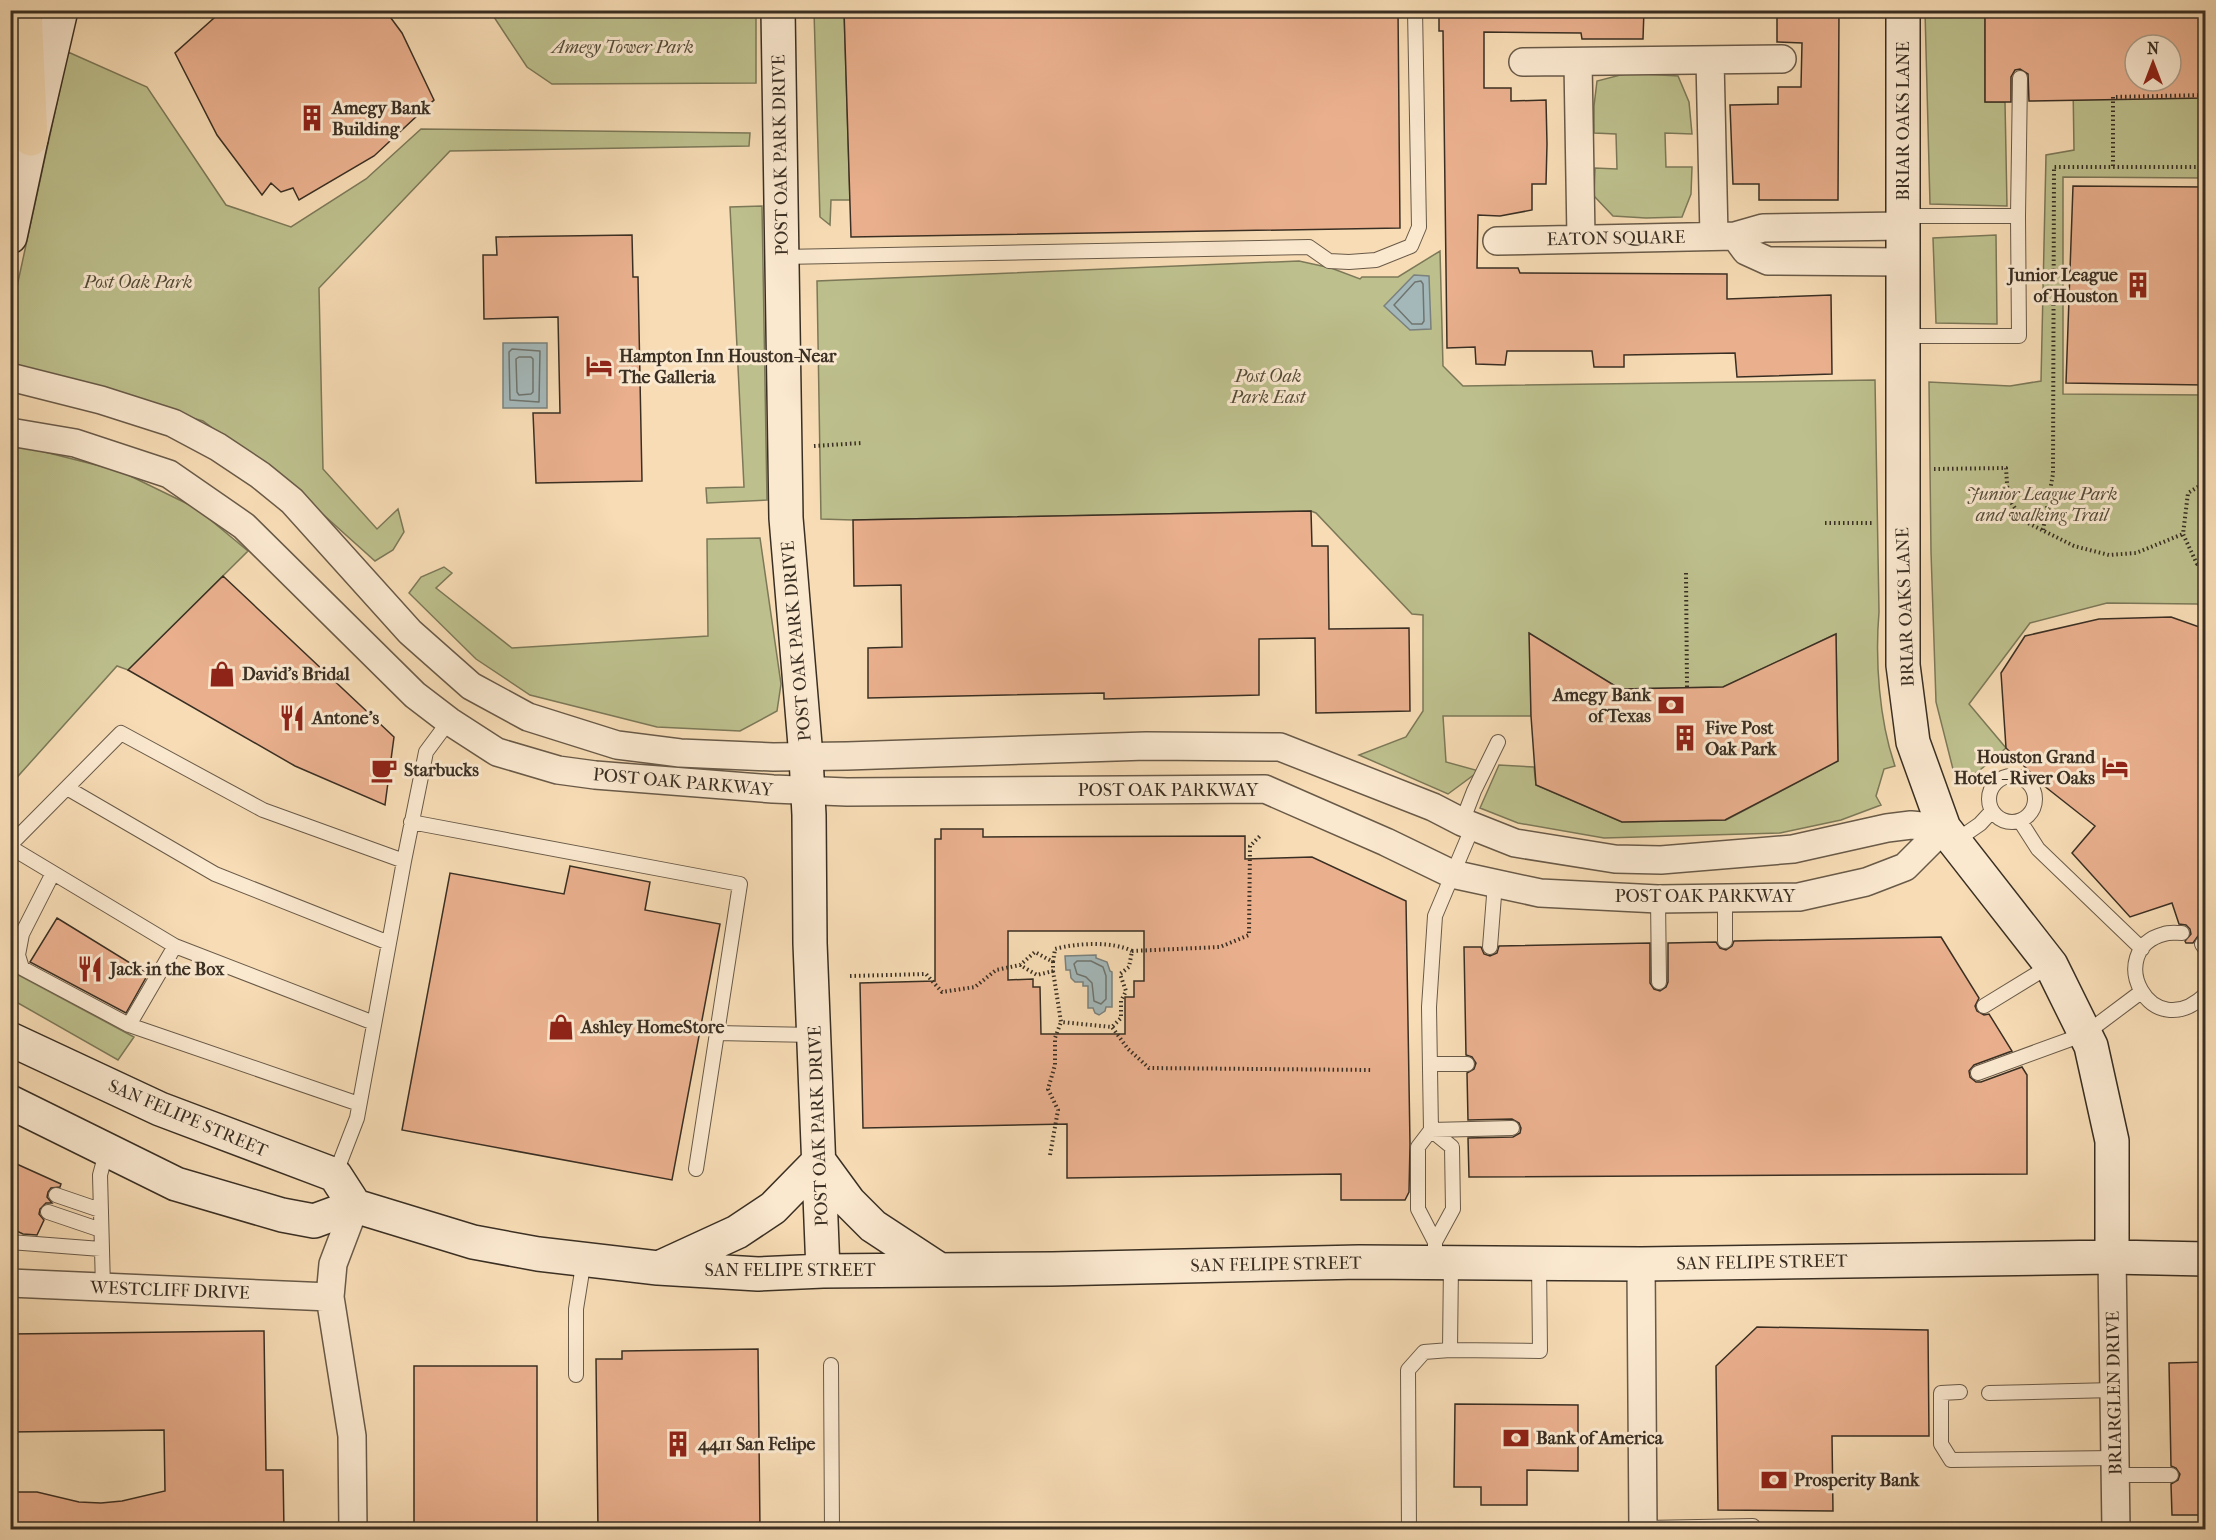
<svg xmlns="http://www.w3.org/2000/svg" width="2216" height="1540" font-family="'IM FELL French Canon',serif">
<rect width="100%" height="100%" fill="#f7dcb5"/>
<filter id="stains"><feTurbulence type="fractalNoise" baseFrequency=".00333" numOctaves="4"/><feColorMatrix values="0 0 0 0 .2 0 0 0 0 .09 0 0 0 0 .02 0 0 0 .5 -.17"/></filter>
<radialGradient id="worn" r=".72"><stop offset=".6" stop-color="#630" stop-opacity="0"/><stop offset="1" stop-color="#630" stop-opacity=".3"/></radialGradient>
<path fill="#bdc08d" stroke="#7c7858" stroke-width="1.5" d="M490 11H756V83L552 84 527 67Z
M814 11H844L850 200H831L830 225 820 217Z
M1925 11H1985V102H2005L2007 206 1930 204Z
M68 52 147 87 226 205 291 227 366 179 421 129 750 133 749 146 450 151 319 288 323 469 377 529 398 509 404 532 393 550 375 561 298 492 203 421 11 368V314Z
M1628 73 1678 76 1689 102 1692 134 1665 133 1666 167H1692L1691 194 1682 217 1646 218 1613 216 1594 196 1595 168 1617 169 1616 134 1594 133V106L1597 81Z
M2205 82V178L2063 177V394L2205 395V610L2197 604 2107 603 2030 623 1969 704 2006 748 1980 770 1957 785 1936 702 1931 552 1929 382 2010 386 2041 381 2046 155 2074 150 2073 83Z
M762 206 767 500 707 503 706 488 744 487 730 207Z
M1996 235 1997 324 1936 323 1933 238Z
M1440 251 1443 366 1463 386 1875 380 1879 612C1875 660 1879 720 1895 766L1884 769 1876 796 1881 805 1841 820 1780 833 1604 838 1518 823 1480 808 1499 765 1534 767 1536 785 1622 822 1726 820 1838 761 1836 634 1723 687 1620 689 1530 634 1531 716H1443L1446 762 1479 771 1448 794 1359 755 1406 737 1423 711V615L1412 614 1316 513 1311 511 853 520 821 519 817 281 1299 261 1331 268 1360 279 1362 277H1398Z
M25 447 120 471 196 508 248 551 128 670 117 666 11 784 10 449Z
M760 538 781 684 777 711 740 731 657 727 530 695 476 659 409 593 421 577 444 567 452 573 436 588 512 648 708 636 707 539Z
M11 971 134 1037 118 1060 11 999Z"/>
<path fill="#a4b8ba" stroke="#7a817e" stroke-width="1.5" d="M1414 275 1429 276 1431 329 1410 330 1384 306Z
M503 343H547V408H503Z
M1096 955V958L1107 962 1110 971 1112 972V1007H1106L1105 1011 1099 1015 1095 1013 1093 1008H1088V986H1083V982H1075L1071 978 1070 970H1066L1065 956Z"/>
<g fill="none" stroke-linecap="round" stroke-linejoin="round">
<path stroke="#6f746e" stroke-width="1.5" d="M1421 281 1423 284 1424 321 1422 324H1412L1394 305 1415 282Z
M512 349 540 351 539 402 510 400 509 352Z
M519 357H531L533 359V392L531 394 519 395 517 392 516 359Z
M1077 961H1091L1103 967 1106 976V999L1101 1004 1094 1001 1092 983 1086 977 1077 974 1074 964Z"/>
</g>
<path fill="#eab08e" stroke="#3a2f23" stroke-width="1.5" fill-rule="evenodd" d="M223 10H385L402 33 434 100 374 156 299 200 293 188 281 192 271 183 262 195 217 135 175 53Z
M844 10H1398L1400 228 851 237Z
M1439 10H1644L1643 39H1582L1581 33 1484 32V88H1511V101L1546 100 1547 144 1546 184H1532V210L1500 216 1478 215 1477 268H1518L1520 273 1727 274V299L1831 295 1832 374 1737 377 1735 353 1624 355V367H1594L1592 351H1507L1505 365 1476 364 1475 347 1447 348 1443 31H1439Z
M1777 10H1839L1838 200H1759V184H1733L1730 105 1778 104V87H1801L1802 43 1777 42Z
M1985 10H2205V98L2029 101 2028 74 2020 69 2015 70 2011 77V102H1985ZM2135 45H2171V81H2135Z
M2073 186 2205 187V385L2066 383Z
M632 235 633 277H638L642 481 536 483 533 413H560L558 317 484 319 483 255H497L496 237Z
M1311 511 1312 546H1328L1329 629 1409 628 1410 711 1316 713 1315 638 1259 639V695L1104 699V693L868 698V648L902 647 901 585 854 586 853 520Z
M223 576 394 737 385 805 295 766 128 670Z
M2171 617 2205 629V936H2198L2193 943H2186L2185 941 2191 934 2190 929 2186 925 2179 924 2172 903 2130 917 2072 853 2095 826 2043 785 2006 748 2001 673 2025 636 2099 619Z
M1529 633 1620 689 1723 687 1836 634 1838 761 1725 820 1622 822 1536 785 1531 716Z
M941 829H983V837L1245 836V859L1312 857 1406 901 1410 1144 1409 1192 1405 1200H1341V1174L1067 1178V1124L863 1128 860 983 935 981V839H941ZM1008 931H1144V981H1134V997H1125V1034H1041L1040 987H1033V979L1008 980Z
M570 866 650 882 645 910 720 924 672 1180 402 1130 450 873 564 894Z
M57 918 148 974 126 1013 30 962Z
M1941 937 1979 998 1975 1006 1977 1011 1984 1015 1989 1014 2012 1051 1974 1065 1969 1071 1970 1077 1976 1082H1981L2022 1067 2027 1075V1174L1469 1177 1468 1138 1513 1137 1520 1133 1521 1128 1519 1123 1512 1119 1468 1120 1467 1073 1474 1069 1476 1063 1472 1057 1466 1055 1464 947H1481L1484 954 1490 956 1497 953 1499 946 1650 943V983L1654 989 1660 991 1666 987 1668 982V943L1716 942 1720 948 1726 950 1732 946 1734 941Z
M10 1161 61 1184 60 1187 51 1188 48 1192 47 1197 52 1203H46L40 1209 39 1214 44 1220 37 1235 23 1234 10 1228Z
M1757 1327 1928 1330 1929 1436H1832L1833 1511 1718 1510 1716 1366Z
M264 1331 266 1470H283L284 1530H10V1492H37L79 1502 101 1503 122 1501 165 1491 164 1430 10 1432V1334Z
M758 1349 760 1530H598L596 1359H622V1351Z
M2205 1362V1515H2172L2171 1484 2178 1480 2180 1474 2176 1468 2171 1466 2169 1363Z
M414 1366H537V1530H414Z
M1455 1404 1578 1405V1471L1527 1470V1505H1481V1487H1454Z"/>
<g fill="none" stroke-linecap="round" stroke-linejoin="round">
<g stroke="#695a48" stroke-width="16">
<path id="lane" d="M1903 216H2018L2019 336H1903
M2018 216 2020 78
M782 257 1309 247 1329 261 1349 262 1376 260 1411 246 1419 227 1415 10
M1989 799a23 23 0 1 1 46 0a23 23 0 1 1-46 0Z
M67 788 215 874 389 943
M2020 821 2038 849 2142 949
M411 822 740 884 696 1169
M1462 822 1474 791 1498 742
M1954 842 1980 824 1992 811
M10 845 121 733 263 810 404 861
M10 847 175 946 374 1023
M53 873 22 934 18 955 22 968 129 1025 359 1104
M1725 898V941
M1658 899 1659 982
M2182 933C2176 933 2169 932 2164 934 2103 950 2150 1048 2206 994
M2202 944 2206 950
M1490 947 1495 883
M1984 1006 2051 965
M129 1025 175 946
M717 1033 814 1035
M1430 1064H1467
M1978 1073 2085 1034 2141 992
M1431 1130 1452 1147 1453 1209 1435 1242V1248
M1431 1130 1512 1128
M335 1175 357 1118 404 861 426 752 449 721
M56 1195 100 1210
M48 1212 101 1230
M10 1242 101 1249
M1435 1242 1418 1209V1147L1431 1130 1429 1007 1435 916 1473 826
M1451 1263 1450 1350 1540 1351 1539 1263
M103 1287 100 1175 107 1149
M831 1365 832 1530
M576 1375V1309L584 1259
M1960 1392 1941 1393V1444L1951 1460 2115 1458
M1989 1393 2114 1390
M2115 1475H2171
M1643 1528 1753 1526
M1409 1530 1408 1370 1424 1352 1450 1350"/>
</g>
<g stroke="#695a48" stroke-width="30">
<path id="street" d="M1710 60 1714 236
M1523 62 1782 59
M1578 62 1581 238
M1735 236 1746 251 1768 261 1903 262
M1497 241 1735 236 1763 228 1903 226
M10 377 101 400 173 423 218 447 260 475 292 501 410 632 471 686 528 717 617 745 680 753 773 757 847 756 1146 746 1280 747 1433 807 1462 822 1515 843 1615 859 1661 860 1793 849 1887 828 1911 825 1944 828
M10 432 75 443 169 474 244 526 415 695 449 721 497 752 558 770 595 775 773 789 847 792 1265 789 1386 842 1452 874 1540 893 1658 899 1799 897 1866 882 1905 867 1944 828
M2112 1257 2116 1530
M1641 1264 1643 1530
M10 1283 330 1297
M353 1530 352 1436 330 1297 333 1264 355 1206"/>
</g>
<g stroke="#3a2f23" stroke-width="36">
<path id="secondary" d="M778 10 786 518 806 757 809 815 810 943 823 1271
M1903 10V665L1913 742 1944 828 2051 965 2091 1046 2112 1141V1257
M10 237 31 139 61 10
M10 1039 160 1109 335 1175 355 1206
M10 1102 176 1184 282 1215 314 1221 355 1206 473 1242 538 1254 658 1268 758 1274 823 1271 1052 1269 1359 1262 1641 1264 2112 1257 2206 1259
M819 1161 849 1202 873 1226 940 1270
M663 1266 737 1232 773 1208 819 1161"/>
</g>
<g stroke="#3a2f23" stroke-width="36">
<path id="highway" d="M25 10 31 139"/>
</g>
<path stroke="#3a2f23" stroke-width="4" stroke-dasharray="1.5 3" stroke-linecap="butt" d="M2113 166V97L2206 95
M814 446 861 443
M1934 469 2006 468 2008 498 2024 521 2074 546 2109 555 2136 553 2183 534
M2206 482 2188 493 2183 534 2197 564H2206
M1825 523H1872
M2043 530 2053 474 2054 167H2206
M1686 573 1687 687
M1132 951 1220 947 1249 935 1250 846 1261 835
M1053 962 1055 949C1076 943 1113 941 1132 951L1129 967 1120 974 1126 991 1121 1001V1018L1112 1027
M1053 971 1061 1022 1112 1027 1128 1049 1149 1068 1371 1070
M850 976 926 974 942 992 975 987 996 970 1020 965 1035 952 1053 962V971L1037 975 1020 965
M1050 1155 1058 1110 1048 1089 1055 1065V1038L1061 1022"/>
<use href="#lane" stroke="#fae8cf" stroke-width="14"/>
<use href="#street" stroke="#fae8cf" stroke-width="27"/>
<use href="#secondary" stroke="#fae8cf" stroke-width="33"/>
<use href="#highway" stroke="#f7dcb5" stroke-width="33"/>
</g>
<defs>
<g id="building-bare" transform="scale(2.07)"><path d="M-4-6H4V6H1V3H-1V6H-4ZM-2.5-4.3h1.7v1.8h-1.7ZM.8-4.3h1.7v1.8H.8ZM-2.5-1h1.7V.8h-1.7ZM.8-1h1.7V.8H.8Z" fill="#8f2418" stroke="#fae8cf" stroke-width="2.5" paint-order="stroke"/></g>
<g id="hotel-bare" transform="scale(2.07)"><path d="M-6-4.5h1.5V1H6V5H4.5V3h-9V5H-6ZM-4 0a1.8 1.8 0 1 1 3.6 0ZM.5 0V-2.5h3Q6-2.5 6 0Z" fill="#8f2418" stroke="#fae8cf" stroke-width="2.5" paint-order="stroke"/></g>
<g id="shop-bare" transform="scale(2.07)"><path d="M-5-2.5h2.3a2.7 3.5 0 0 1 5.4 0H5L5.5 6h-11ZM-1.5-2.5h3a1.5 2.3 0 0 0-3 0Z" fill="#8f2418" stroke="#fae8cf" stroke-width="2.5" paint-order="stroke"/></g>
<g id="bank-bare" transform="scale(2.07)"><path d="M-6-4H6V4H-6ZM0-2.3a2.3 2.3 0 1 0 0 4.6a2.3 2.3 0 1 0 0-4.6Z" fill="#8f2418" stroke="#fae8cf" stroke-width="2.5" paint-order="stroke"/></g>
<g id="restaurant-bare" transform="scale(2.07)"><path d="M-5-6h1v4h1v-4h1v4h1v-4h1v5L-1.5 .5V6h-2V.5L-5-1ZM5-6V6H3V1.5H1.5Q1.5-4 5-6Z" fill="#8f2418" stroke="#fae8cf" stroke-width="2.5" paint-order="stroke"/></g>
<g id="cafe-bare" transform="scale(2.07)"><path d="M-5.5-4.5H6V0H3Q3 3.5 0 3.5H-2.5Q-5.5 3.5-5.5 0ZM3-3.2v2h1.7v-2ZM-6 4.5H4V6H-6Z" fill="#8f2418" stroke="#fae8cf" stroke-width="2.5" paint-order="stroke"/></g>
</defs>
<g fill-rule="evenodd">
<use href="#building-bare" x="312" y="118"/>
<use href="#building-bare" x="2138" y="285"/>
<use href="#hotel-bare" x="599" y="366"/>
<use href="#shop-bare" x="222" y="674"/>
<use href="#bank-bare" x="1671" y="705"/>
<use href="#restaurant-bare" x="292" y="718"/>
<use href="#building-bare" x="1685" y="738"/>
<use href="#hotel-bare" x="2115" y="767"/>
<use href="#cafe-bare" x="384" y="770"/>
<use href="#restaurant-bare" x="90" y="969"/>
<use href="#shop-bare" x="561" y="1027"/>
<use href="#bank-bare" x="1516" y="1438"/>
<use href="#building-bare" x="678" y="1444"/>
<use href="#bank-bare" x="1774" y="1480"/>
</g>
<g text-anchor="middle" stroke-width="6" stroke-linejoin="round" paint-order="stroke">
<g font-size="18" font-style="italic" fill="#544c38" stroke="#fae8cf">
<text x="623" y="53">Amegy Tower Park</text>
<text x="138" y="288">Post Oak Park</text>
<text x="1268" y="382">Post Oak<tspan x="1268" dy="21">Park East</tspan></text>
<text x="2042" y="500">Junior League Park<tspan x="2042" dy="21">and walking Trail</tspan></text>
</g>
<g font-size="18" font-weight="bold" fill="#3a2f23" stroke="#fae8cf" text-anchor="start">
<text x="332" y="114">Amegy Bank<tspan x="332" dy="21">Building</tspan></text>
<text x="2118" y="281" text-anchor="end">Junior League<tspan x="2118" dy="21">of Houston</tspan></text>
<text x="619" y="362">Hampton Inn Houston-Near<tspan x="619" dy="21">The Galleria</tspan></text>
<text x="242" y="680">David's Bridal</text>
<text x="1651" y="701" text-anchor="end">Amegy Bank<tspan x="1651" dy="21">of Texas</tspan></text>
<text x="312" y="724">Antone's</text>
<text x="1705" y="734">Five Post<tspan x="1705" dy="21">Oak Park</tspan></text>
<text x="2095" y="763" text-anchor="end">Houston Grand<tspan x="2095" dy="21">Hotel - River Oaks</tspan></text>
<text x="404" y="776">Starbucks</text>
<text x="110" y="975">Jack in the Box</text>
<text x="581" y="1033">Ashley HomeStore</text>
<text x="1536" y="1444">Bank of America</text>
<text x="698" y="1450">4411 San Felipe</text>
<text x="1794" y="1486">Prosperity Bank</text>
</g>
<g font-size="18" fill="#3a2f23" stroke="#fae8cf">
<text transform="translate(1903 121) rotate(-90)" y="6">BRIAR OAKS LANE</text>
<text transform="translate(780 155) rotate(-91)" y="6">POST OAK PARK DRIVE</text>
<text transform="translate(1616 238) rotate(-1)" y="6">EATON SQUARE</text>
<text transform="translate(1905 607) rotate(-92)" y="6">BRIAR OAKS LANE</text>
<text transform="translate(796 641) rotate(-95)" y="6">POST OAK PARK DRIVE</text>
<text transform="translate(683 782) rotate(5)" y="6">POST OAK PARKWAY</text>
<text x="1168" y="796">POST OAK PARKWAY</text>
<text x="1705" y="902">POST OAK PARKWAY</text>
<text transform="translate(188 1118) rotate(23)" y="6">SAN FELIPE STREET</text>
<text transform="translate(818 1126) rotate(-92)" y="6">POST OAK PARK DRIVE</text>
<text transform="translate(1762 1262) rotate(-1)" y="6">SAN FELIPE STREET</text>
<text transform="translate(1276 1264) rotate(-1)" y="6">SAN FELIPE STREET</text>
<text x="790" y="1276">SAN FELIPE STREET</text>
<text transform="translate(170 1290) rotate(2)" y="6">WESTCLIFF DRIVE</text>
<text transform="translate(2114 1393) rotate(-91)" y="6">BRIARGLEN DRIVE</text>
</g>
</g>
<rect width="2216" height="1540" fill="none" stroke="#f7dcb5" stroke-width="36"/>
<rect x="12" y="12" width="2192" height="1516" fill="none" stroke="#3a2f23" stroke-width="3"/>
<rect x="18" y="18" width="2180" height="1504" fill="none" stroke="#3a2f23" stroke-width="1.5"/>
<g transform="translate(2153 63)"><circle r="28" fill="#fae8cf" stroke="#ad9e8a" stroke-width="1.5"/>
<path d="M0-4.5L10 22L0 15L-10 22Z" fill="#8f2418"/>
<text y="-9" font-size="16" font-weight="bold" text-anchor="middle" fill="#3a2f23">N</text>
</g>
<rect width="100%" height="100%" filter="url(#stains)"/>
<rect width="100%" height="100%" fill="url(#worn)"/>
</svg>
